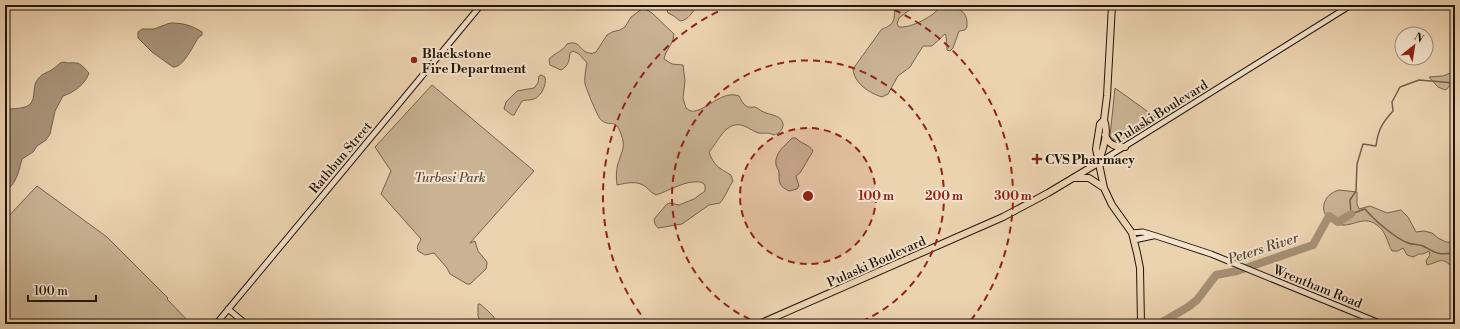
<svg xmlns="http://www.w3.org/2000/svg" width="1460" height="329" font-family="'Libre Bodoni',serif">
<rect width="100%" height="100%" fill="#ecd3b0"/>
<filter id="stains"><feTurbulence type="fractalNoise" baseFrequency=".005" numOctaves="4"/><feColorMatrix values="0 0 0 0 .2 0 0 0 0 .09 0 0 0 0 .02 0 0 0 .5 -.17"/></filter>
<radialGradient id="worn" r=".72"><stop offset=".6" stop-color="#630" stop-opacity="0"/><stop offset="1" stop-color="#630" stop-opacity=".3"/></radialGradient>
<path fill="#c9b393" stroke="#74644e" d="M670 5H698C692 12 689 20 680 21L674 16 668 13 667 10Z
M895 5H916L899 18 897 24 899 27C910 28 925 20 933 14 936 12 937 9 940 7 943 6 946 7 949 7 962 9 968 13 967 27L965 30 959 31 953 48 950 51 947 50 946 36 945 34 932 46H923L910 67 898 76 888 94 882 97C869 93 854 83 853 69L881 30C884 27 887 28 890 25 896 21 894 11 895 5Z
M642 9H645L652 13 674 34C673 46 666 48 664 59L672 64 683 65 685 81 683 98 686 108C689 110 691 112 695 111 709 108 723 90 739 96 741 100 743 104 746 106 749 108 751 107 755 107 758 108 762 112 766 113 772 115 782 116 783 124 783 131 779 133 774 135 766 131 762 135 756 132 751 130 746 126 741 125 725 122 718 142 709 152 714 166 719 168 731 175L733 181C728 188 726 196 720 203L709 205 682 224 658 228 655 224 654 219 667 204 670 203 679 205 694 199 705 191V185L701 182C685 180 671 190 656 195 652 193 649 190 646 187 637 180 627 183 617 185 616 178 616 167 619 161 622 150 626 147 621 134 615 117 611 128 601 120 598 118 586 88 585 84 584 77 586 69 587 63L579 54 573 51 570 53C569 62 568 66 561 70L550 65 549 59C556 52 562 52 567 44 580 39 580 52 589 53 591 54 594 53 596 52L607 35 612 32 620 30 625 27 631 17Z
M1455 71V85L1451 84 1447 89 1445 90 1438 87 1429 77 1443 76Z
M541 75 545 77C547 86 540 100 529 100 527 100 525 100 522 101L514 115H512L504 109 506 102 517 91 534 88 538 83 539 76Z
M432 85 534 171 470 243 475 241 478 251 487 262V264L486 269 470 284H467L450 274 447 268 434 253 425 255 418 251C416 246 419 244 421 239L381 194 391 171 375 147Z
M1115 88 1158 119 1119 141 1113 140 1110 136Z
M792 138H796C801 144 809 144 813 151L800 173 796 176 799 186 797 189 789 191C779 186 779 183 779 173 779 170 777 168 776 165 774 153 785 146 792 138Z
M37 186 107 237 168 298 167 299 191 324H5V220Z
M1339 190 1357 192V204L1359 209 1370 206 1387 213 1401 210 1408 217 1416 232 1424 231 1432 233 1438 238 1446 242 1455 243V269C1440 256 1443 261 1427 265L1426 261 1430 255 1429 251 1423 254H1419L1413 257 1407 255 1403 248 1398 251H1392C1387 242 1386 231 1377 225 1361 213 1350 232 1333 222 1317 213 1323 194 1339 190Z
M478 304H480L488 311 494 317V320L488 324H481L478 316Z"/>
<path fill="#a79277" stroke="#71604b" d="M170 23C183 23 191 25 202 32V35L198 38C193 46 183 68 173 67L152 52 138 38V32L142 29H154Z
M63 62C69 64 71 62 76 63 81 63 86 70 89 73 85 85 74 92 63 96L55 111 50 134 46 140 37 146 33 152 22 159C18 174 17 182 5 192V109C11 109 28 109 31 103 36 96 32 86 38 79 42 73 48 73 53 69 57 67 58 63 63 62Z"/>
<g fill="none" stroke-linecap="round" stroke-linejoin="round">
<path stroke="#71604b" stroke-width="1.5" d="M1455 83 1419 80 1400 87 1392 102 1393 111C1382 123 1378 130 1376 146L1363 144 1357 164 1356 191 1350 200 1351 214 1365 209C1374 220 1395 238 1408 243 1413 245 1419 244 1423 246 1438 254 1438 255 1455 253"/>
<path stroke="#a79277" stroke-width="8" d="M1159 324 1188 307 1197 300 1216 275 1237 271 1313 245 1329 216 1338 222 1351 214"/>
<g stroke="#201408" stroke-width="7">
<path id="secondary" d="M1098 163 1351 5
M1132 233 1143 232 1156 236 1211 254 1382 324
M1134 240 1153 236
M228 309 246 324
M216 324 481 5"/>
</g>
<g stroke="#201408" stroke-width="8">
<path id="primary" d="M1112 5 1107 96 1104 120 1100 124 1096 149 1104 188 1112 205 1132 233 1137 253 1140 268 1141 324
M1105 135C1109 145 1115 147 1125 147
M1099 161C1103 149 1109 132 1104 120
M1074 178H1089L1104 188
M759 324 1003 217 1048 193 1098 163"/>
</g>
<use href="#secondary" stroke="#f3e2cc" stroke-width="5"/>
<use href="#primary" stroke="#ecd3b0" stroke-width="6"/>
</g>
<circle cx="808" cy="196" r="68" fill="#8f2418" fill-opacity=".12"/>
<g fill="none" stroke="#8f2418" stroke-width="2" stroke-dasharray="7 5">
<circle cx="808" cy="196" r="68"/>
<path d="M761 324A136 136 0 1 1 855 324"/>
<path d="M648 324A205 205 0 0 1 733 5M883 5A205 205 0 0 1 968 324"/>
</g>
<g fill="#8f2418" stroke="#f3e2cc" stroke-width="1.5">
<circle cx="414" cy="60" r="4"/>
<path d="M1035 153h4v4h4v4h-4v4h-4v-4h-4v-4h4z"/>
</g>
<g text-anchor="middle" stroke-width="4" stroke-linejoin="round" paint-order="stroke">
<g font-size="13" font-weight="bold" fill="#201408" stroke="#f3e2cc" text-anchor="start">
<text x="422" y="58">Blackstone<tspan x="422" dy="15">Fire Department</tspan></text>
<text x="1045" y="164">CVS Pharmacy</text>
</g>
<g font-size="13" fill="#201408" stroke="#f3e2cc">
<text transform="translate(1161 111) rotate(-32)" y="5">Pulaski Boulevard</text>
<text transform="translate(340 157) rotate(-50)" y="5">Rathbun Street</text>
<text transform="translate(876 261) rotate(-24)" y="5">Pulaski Boulevard</text>
<text transform="translate(1318 286) rotate(22)" y="5">Wrentham Road</text>
</g>
<g font-size="13" font-style="italic" fill="#5b4c39" stroke="#f3e2cc">
<text x="450" y="182">Turbesi Park</text>
</g>
<g font-size="14" font-style="italic" fill="#564634" stroke="#f3e2cc">
<text transform="translate(1263 248) rotate(-18)" y="5">Peters River</text>
</g>
</g>
<circle cx="808" cy="196" r="6" fill="#8f2418" stroke="#f3e2cc" stroke-width="2"/>
<g font-size="12" text-anchor="middle" font-weight="bold" fill="#8f2418" stroke="#f3e2cc" stroke-width="4" stroke-linejoin="round" paint-order="stroke">
<text x="876" y="200">100 m</text>
<text x="944" y="200">200 m</text>
<text x="1013" y="200">300 m</text>
</g>
<rect width="1460" height="329" fill="none" stroke="#ecd3b0" stroke-width="20"/>
<rect x="6" y="6" width="1448" height="317" fill="none" stroke="#201408" stroke-width="2"/>
<rect x="10" y="10" width="1440" height="309" fill="none" stroke="#201408"/>
<g transform="translate(1414 46) rotate(30)"><circle r="19" fill="#f3e2cc" stroke="#9f907e"/>
<path d="M0-3L7 15L0 10L-7 15Z" fill="#8f2418"/>
<text y="-6" font-size="11" font-weight="bold" text-anchor="middle" fill="#201408">N</text>
</g>
<path d="M28 295v6h68v-6" fill="none" stroke="#201408" stroke-width="2"/>
<text x="34" y="295" font-size="12" fill="#201408" stroke="#f3e2cc" stroke-width="3" paint-order="stroke">100 m</text>
<rect width="100%" height="100%" filter="url(#stains)"/>
<rect width="100%" height="100%" fill="url(#worn)"/>
</svg>
